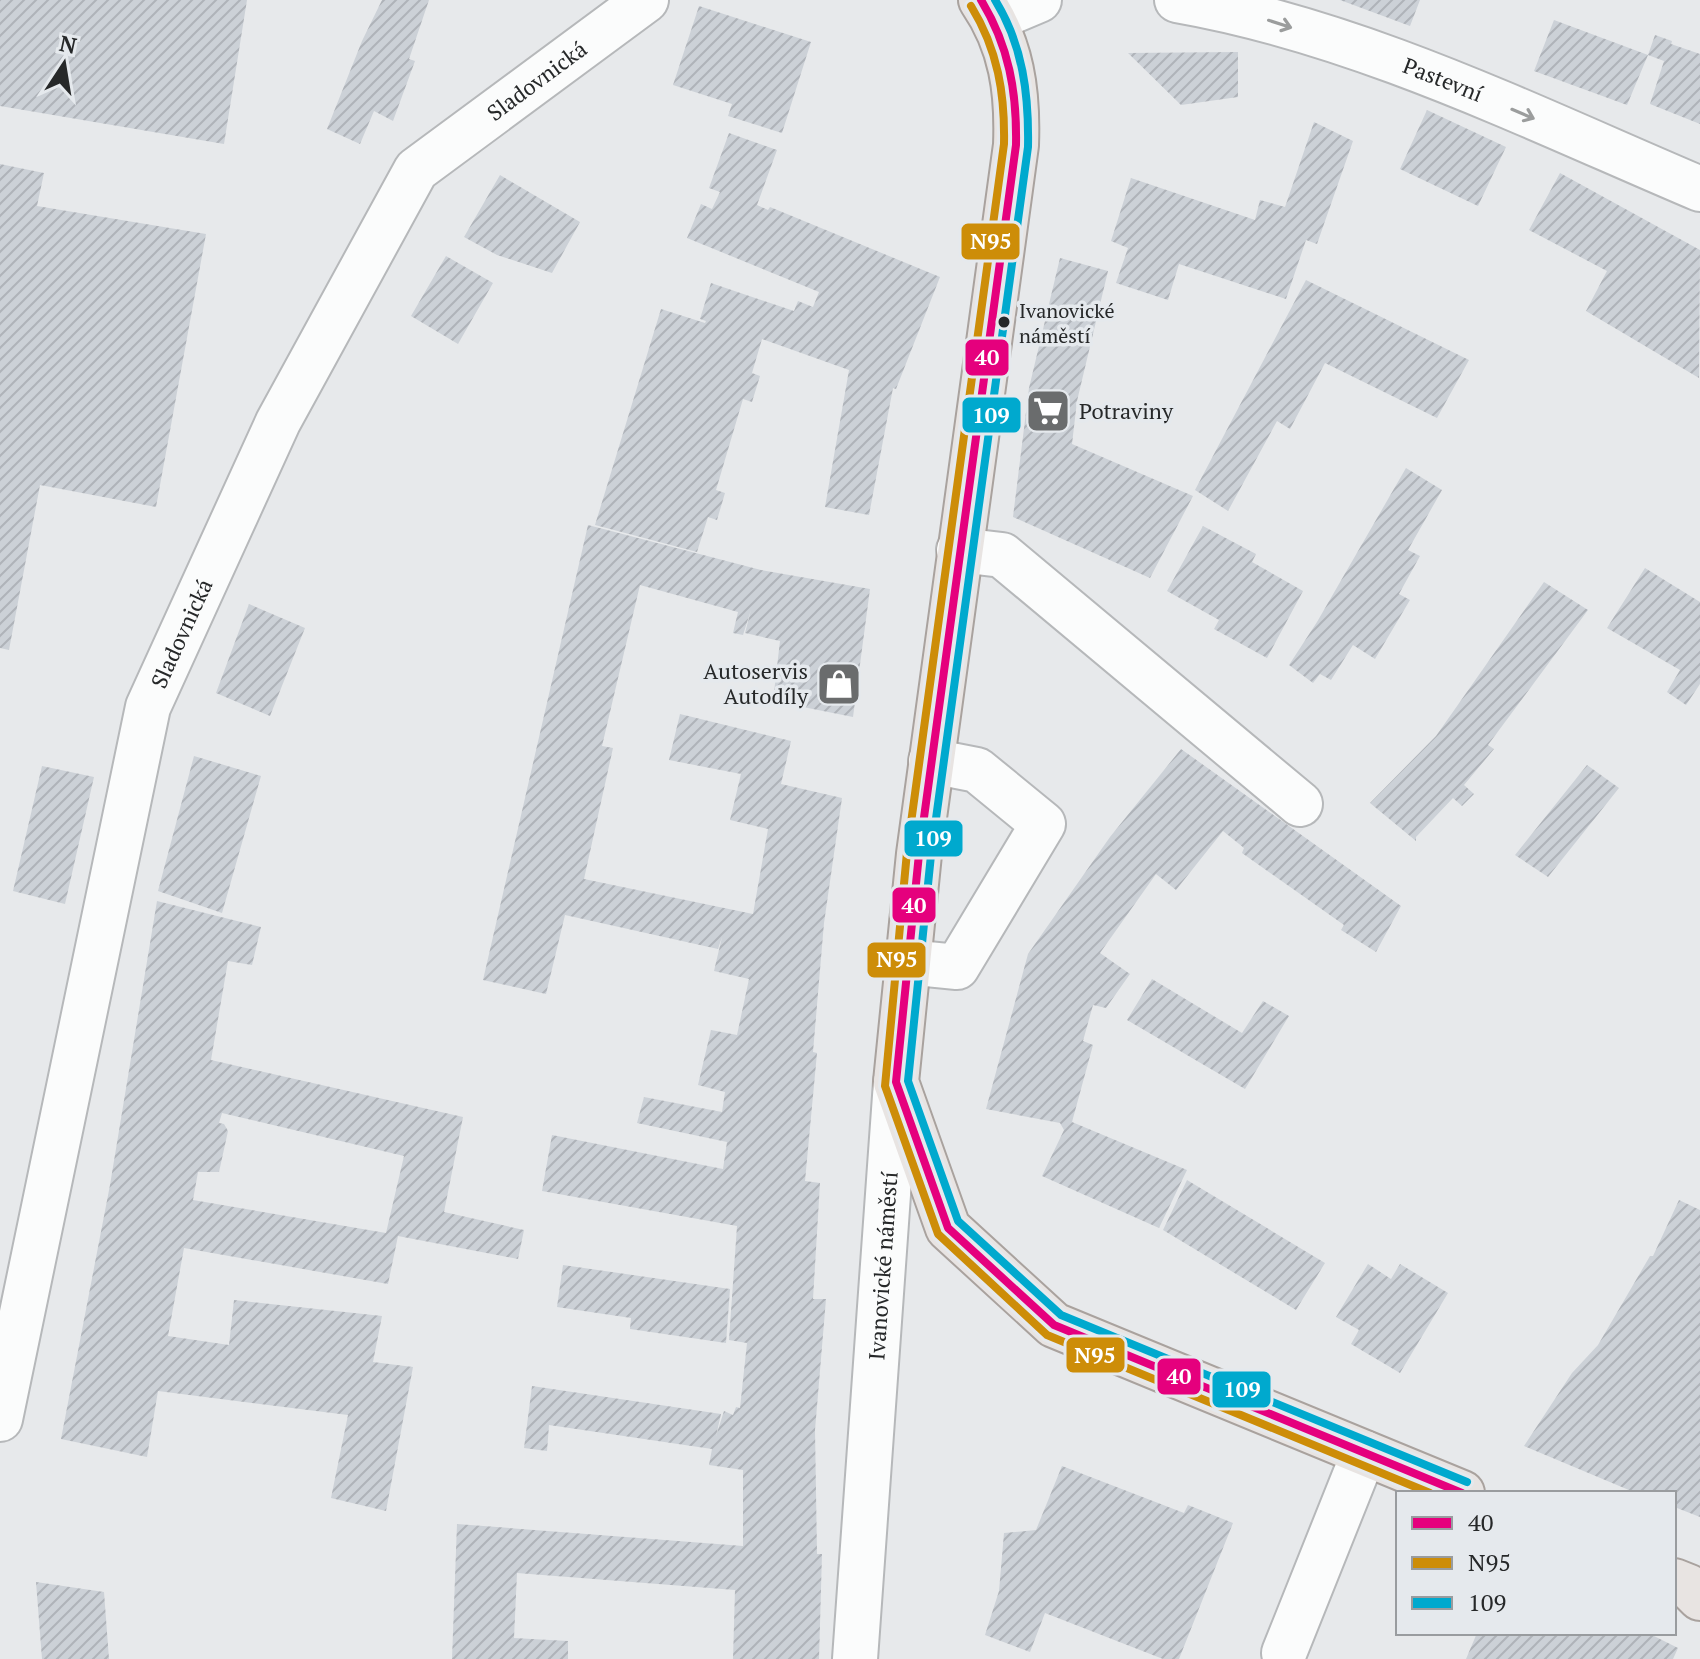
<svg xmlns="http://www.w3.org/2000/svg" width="1700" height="1659" font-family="'PT Serif',serif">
<defs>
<pattern id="building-hatch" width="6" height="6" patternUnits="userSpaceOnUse" patternTransform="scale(2)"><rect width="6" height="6" fill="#ccd1d7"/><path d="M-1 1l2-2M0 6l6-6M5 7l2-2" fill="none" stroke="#afb3b9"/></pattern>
</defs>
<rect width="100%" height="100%" fill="#e7e9eb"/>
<path fill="url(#building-hatch)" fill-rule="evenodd" d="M0 0H247L224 144 0 106Z
M382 0H429L409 59 415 61 393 121 374 111 360 144 327 129 362 41Z
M1340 0H1420L1410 26Z
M699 6 811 42 782 133 728 116 732 104 673 85Z
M1554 20 1648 55 1627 105 1534 71Z
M1655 35 1672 41 1671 44 1700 54V124L1650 104 1664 61 1648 55Z
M1238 52V97L1181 105 1128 53Z
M1427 110 1506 147 1478 206 1400 169Z
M1314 122 1353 141 1317 244 1306 240 1286 299 1179 264 1168 300 1116 283 1128 248 1111 241 1131 178 1255 220 1260 200 1285 207Z
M729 133 777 150 757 205 768 210 770 207 940 277 896 389 893 388 869 515 825 507 849 370 762 339 752 373 760 376 752 402 743 399 716 490 725 493 717 520 708 517 697 552 595 525 661 309 705 323 706 321 700 319 711 283 794 311 798 301 813 307 819 292 687 238 701 204 712 209 720 192 709 188Z
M0 164 44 173 37 206 206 234 156 507 40 485 9 650 0 648Z
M1560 173 1700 250 1699 378 1586 311 1607 271 1529 230Z
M500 175 580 222 552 273 497 255 464 237Z
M446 256 493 283 458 344 411 316Z
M1060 258 1108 271 1077 401 1072 444 1193 496 1150 578 1013 517 1029 388Z
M1306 280 1469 360 1437 418 1325 363 1290 429 1277 421 1228 511 1195 490Z
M1406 468 1442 490 1408 550 1420 556 1399 594 1410 600 1375 659 1353 645 1331 680 1320 674 1313 683 1289 665 1317 622Z
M588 525 761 570 870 589 853 717 773 701 780 641 745 633 751 610 743 635 733 633 738 612 640 585 602 746 613 748 584 879 753 914 768 829 730 820 741 774 669 760 680 714 791 741 781 784 842 798 824 923 813 1052 817 1053 805 1181 820 1183 813 1299H826L815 1430 817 1554H822L819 1659H733L735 1590 517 1573 514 1638 568 1641V1659H452L457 1524 743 1546V1470L709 1465 712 1449 549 1425 547 1451 524 1448 532 1386 721 1414 716 1436 724 1411 733 1415 736 1407 740 1408 747 1343 729 1340 737 1226 542 1191 552 1135 723 1169 727 1142 637 1123 644 1097 722 1112 725 1092 698 1085 711 1030 737 1035 749 979 714 971 722 937 718 949 565 915 546 994 483 980Z
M1203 526 1256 554 1252 562 1303 591 1267 658 1214 629 1219 620 1167 591Z
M1645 568 1700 602V684L1686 705 1667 692 1680 670 1607 628Z
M1544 582 1588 610 1488 745 1494 749 1464 785 1474 794 1462 806 1453 798 1416 837V841L1370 803 1436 736Z
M249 604 305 628 270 716 216 693Z
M1181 749 1401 906 1376 952 1341 930 1344 925 1242 853 1244 848 1223 831 1176 890 1156 874 1100 953 1130 974 1106 1008 1093 1005 1083 1041 1093 1045 1072 1122 1187 1170 1159 1228 1042 1176 1064 1130 1060 1123 986 1109 1028 954 1110 837Z
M194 756 261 776 222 913 158 891Z
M1587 765 1619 788 1548 877 1515 855Z
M42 766 94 777 65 904 13 891Z
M157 901 261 927 252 965 228 961 211 1060 463 1117 444 1212 524 1230 518 1259 398 1236 388 1284 184 1248 168 1336 229 1345 234 1300 382 1316 373 1362 413 1367 386 1511 331 1498 348 1415 158 1391 147 1457 61 1439 110 1185ZM222 1113 404 1156 386 1233 193 1200 198 1172H219L228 1131 224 1124 219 1123Z
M1152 979 1242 1033 1263 1001 1289 1016 1245 1089 1127 1020Z
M1187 1180 1325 1263 1296 1310 1163 1230Z
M1679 1200 1700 1210V1517L1677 1508 1674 1513V1493H1636L1524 1446 1572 1373 1598 1345 1650 1256H1653Z
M1368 1264 1391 1279 1400 1264 1448 1293 1400 1373 1351 1344 1359 1330 1336 1317Z
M563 1265 730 1289 726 1343 630 1329 631 1318 557 1307Z
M1062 1466 1184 1513 1188 1505 1233 1523 1179 1659H1163L1045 1613 1030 1652 985 1635 999 1591 1004 1533 1036 1530Z
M36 1582 104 1592 109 1659H42Z
M1477 1633H1648L1678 1648 1673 1659H1466Z"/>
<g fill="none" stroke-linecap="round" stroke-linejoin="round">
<g stroke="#b6b8ba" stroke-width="48">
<g id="minor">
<path id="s1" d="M1177 0C1360 32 1530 117 1700 189"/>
<path d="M994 19 1039 0"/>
<path d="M959 550 1002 555 1300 804"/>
<path d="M907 962 957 967 1043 824 977 770 931 761"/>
<path id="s2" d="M0 1419 148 707 278 422 416 170 646 0"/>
<path d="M1284 1653 1364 1453"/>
<path id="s3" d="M855 1659 896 1082"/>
</g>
</g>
<g stroke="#a9a29e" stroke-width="48">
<path id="major" d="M981 0C1012 45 1018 92 1016 145L919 854 896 1082 948 1228 1054 1325 1462 1493
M1674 1581 1689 1587 1700 1598"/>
</g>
<use href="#minor" stroke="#fbfcfc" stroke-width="44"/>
<use href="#major" stroke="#e8e4e2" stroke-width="44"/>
<g stroke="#e5e9ed" stroke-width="14">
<path id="bus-1" d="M981 0C1009 46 1017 92 1016 145L919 854 896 1082 948 1228 1054 1325 1462 1493"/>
</g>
<g stroke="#e5e9ed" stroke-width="14">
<path id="bus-2" d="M971 6C998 50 1005 94 1004 144L907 852 885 1086 938 1234 1047 1335 1430 1493"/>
</g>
<g stroke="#e5e9ed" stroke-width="14">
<path id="bus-3" d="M995 0C1023 45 1029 95 1028 147L931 855 908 1081 958 1221 1061 1315 1467 1482"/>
</g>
<use href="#bus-1" stroke="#e5007d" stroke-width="8"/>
<use href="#bus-2" stroke="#cd8d08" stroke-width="8"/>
<use href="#bus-3" stroke="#00a9ce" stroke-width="8"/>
</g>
<defs><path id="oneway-shaft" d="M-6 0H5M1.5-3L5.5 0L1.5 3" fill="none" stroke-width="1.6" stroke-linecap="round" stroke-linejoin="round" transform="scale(2)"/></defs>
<g stroke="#9b9d9d">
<use href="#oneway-shaft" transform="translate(1280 24) rotate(18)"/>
<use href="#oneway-shaft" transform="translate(1523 114) rotate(23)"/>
</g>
<defs>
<g id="supermarket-square" transform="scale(2.3)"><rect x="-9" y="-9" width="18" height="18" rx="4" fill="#6a6c6d" stroke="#e5e9ed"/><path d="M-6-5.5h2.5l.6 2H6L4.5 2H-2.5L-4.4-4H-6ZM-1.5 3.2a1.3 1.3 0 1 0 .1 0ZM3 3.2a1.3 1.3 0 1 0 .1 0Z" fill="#fff"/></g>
<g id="shop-square" transform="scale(2.3)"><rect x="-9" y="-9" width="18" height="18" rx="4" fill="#6a6c6d" stroke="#e5e9ed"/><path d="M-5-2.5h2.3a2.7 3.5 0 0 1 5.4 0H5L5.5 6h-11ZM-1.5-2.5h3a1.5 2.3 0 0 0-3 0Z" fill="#fff"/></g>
</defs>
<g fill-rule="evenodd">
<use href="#supermarket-square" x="1048" y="411"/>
<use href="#shop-square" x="839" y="684"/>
</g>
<circle fill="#262829" stroke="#e5e9ed" stroke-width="3" cx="1004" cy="322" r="7"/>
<g text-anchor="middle" stroke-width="7" stroke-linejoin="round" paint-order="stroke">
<g font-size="20" fill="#262829" stroke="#e5e9ed" text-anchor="start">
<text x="1019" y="318">Ivanovické<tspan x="1019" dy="25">náměstí</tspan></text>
</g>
<g font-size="22" fill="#262829" stroke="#e5e9ed">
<text dy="8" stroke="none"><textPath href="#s2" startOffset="1478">Sladovnická</textPath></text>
<text dy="8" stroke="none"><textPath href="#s1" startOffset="278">Pastevní</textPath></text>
<text dy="8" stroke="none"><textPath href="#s2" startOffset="808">Sladovnická</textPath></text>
<text dy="8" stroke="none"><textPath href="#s3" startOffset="394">Ivanovické náměstí</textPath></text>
</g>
<g font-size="22" fill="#262829" stroke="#e5e9ed" text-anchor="start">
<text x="1079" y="419">Potraviny</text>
<text x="808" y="679" text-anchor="end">Autoservis<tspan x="808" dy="25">Autodíly</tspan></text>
</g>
</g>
<g stroke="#e5e9ed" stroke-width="3">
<rect x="960" y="222" width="61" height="39" rx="8" fill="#cd8d08"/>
<rect x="964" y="338" width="46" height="39" rx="8" fill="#e5007d"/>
<rect x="961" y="396" width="61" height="38" rx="8" fill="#00a9ce"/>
<rect x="903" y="819" width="61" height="39" rx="8" fill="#00a9ce"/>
<rect x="891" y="886" width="46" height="38" rx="8" fill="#e5007d"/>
<rect x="866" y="941" width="61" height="38" rx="8" fill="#cd8d08"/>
<rect x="1065" y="1336" width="61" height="38" rx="8" fill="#cd8d08"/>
<rect x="1156" y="1357" width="46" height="39" rx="8" fill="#e5007d"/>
<rect x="1211" y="1370" width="61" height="39" rx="8" fill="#00a9ce"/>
</g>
<g font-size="22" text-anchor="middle" font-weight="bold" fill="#fff">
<text x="991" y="249">N95</text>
<text x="987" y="365">40</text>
<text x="991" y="423">109</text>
<text x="933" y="846">109</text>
<text x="914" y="913">40</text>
<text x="897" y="967">N95</text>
<text x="1095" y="1363">N95</text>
<text x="1179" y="1384">40</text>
<text x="1242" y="1397">109</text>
</g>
<rect x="1396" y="1491" width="280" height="144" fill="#e5e9ed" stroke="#999c9f" stroke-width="2"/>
<rect x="1412" y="1517" width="40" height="12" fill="#e5007d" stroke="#999c9f" stroke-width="2"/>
<text x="1468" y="1531" font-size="24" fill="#262829">40</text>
<rect x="1412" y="1557" width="40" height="12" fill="#cd8d08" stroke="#999c9f" stroke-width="2"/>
<text x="1468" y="1571" font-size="24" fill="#262829">N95</text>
<rect x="1412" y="1597" width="40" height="12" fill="#00a9ce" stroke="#999c9f" stroke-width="2"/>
<text x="1468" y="1611" font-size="24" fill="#262829">109</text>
<g transform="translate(64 64) rotate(12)" stroke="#e5e9ed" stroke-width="6" paint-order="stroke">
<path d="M0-6L14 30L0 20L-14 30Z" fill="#262829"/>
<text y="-12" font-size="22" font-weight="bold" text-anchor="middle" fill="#262829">N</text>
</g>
</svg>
